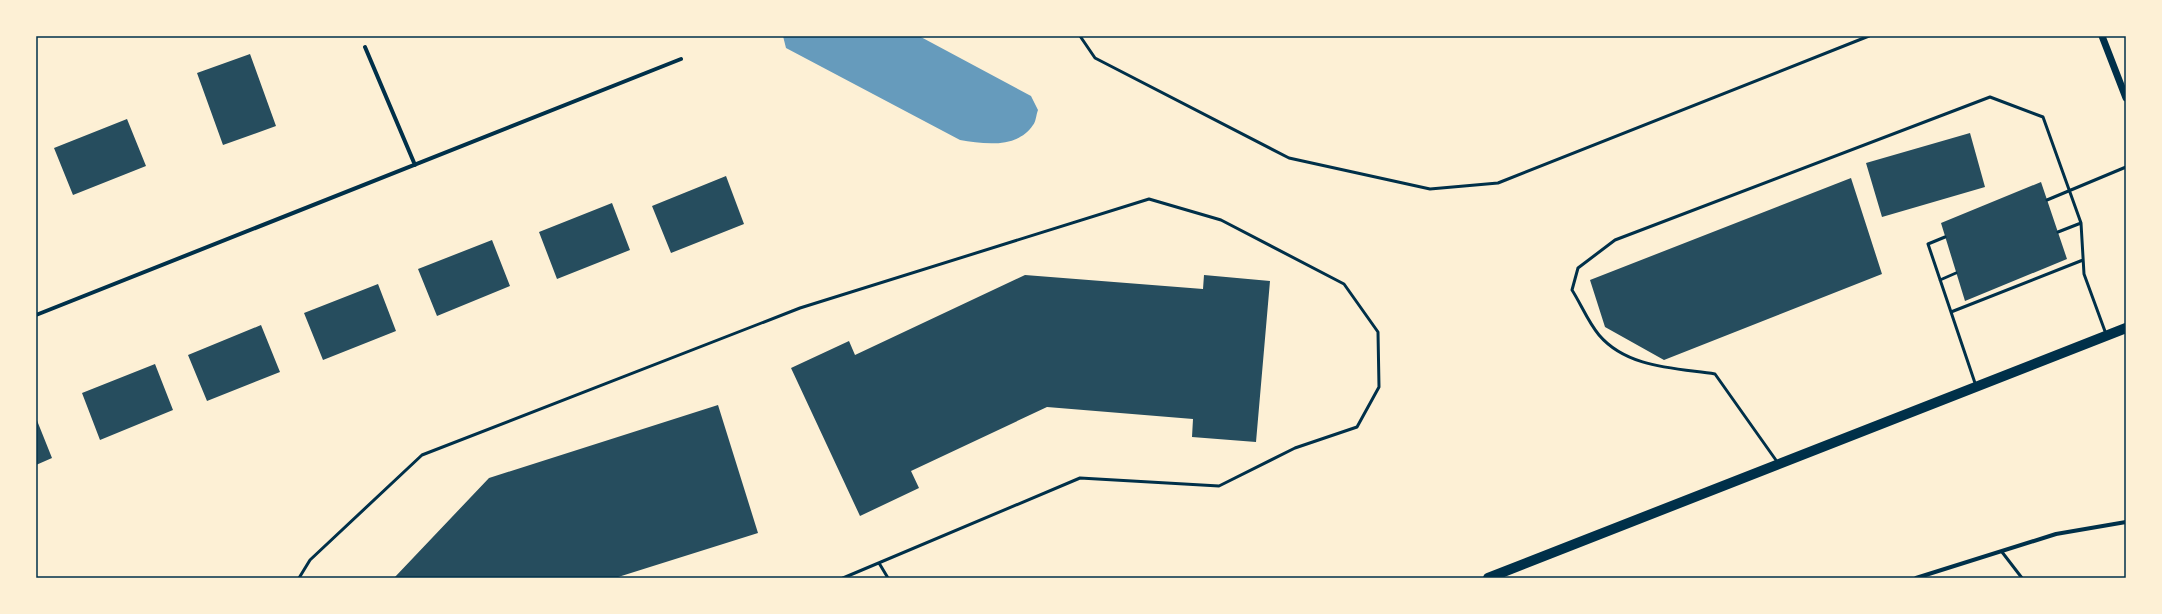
<svg xmlns="http://www.w3.org/2000/svg" width="2162" height="614" font-family="Lato,sans-serif">
<rect width="100%" height="100%" fill="#fdf0d5"/>
<path fill="#669bbc" d="M783 36H919L1031 96 1038 110C1036 115 1036 122 1033 125 1017 149 984 144 960 140L786 48Z"/>
<path fill="#264d5e" d="M250 54 276 126 223 145 197 73Z
M127 119 146 166 73 195 54 148Z
M1970 133 1985 187 1882 217 1866 163Z
M726 176 744 224 671 253 652 206Z
M1851 178 1882 274 1664 360 1605 327 1590 280Z
M2041 182 2067 259 1965 301 1941 223Z
M612 203 630 250 557 279 539 232Z
M492 240 510 286 437 316 418 269Z
M1025 275 1203 289 1204 275 1270 281 1256 442 1192 437 1193 419 1047 407 911 471 919 488 860 516 791 368 849 341 855 355Z
M378 284 396 331 323 360 304 313Z
M261 325 280 372 207 401 188 355Z
M155 364 173 410 100 440 82 393Z
M718 405 758 533 615 578H394L489 478Z
M36 418 52 458 36 465Z"/>
<g fill="none" stroke-linecap="round" stroke-linejoin="round">
<path stroke="#003049" stroke-width="3" d="M1080 36 1095 58 1289 158 1430 189 1498 183 1869 36
M2047 200 2126 167
M2081 223 2084 274 2106 334
M1945 237 1928 244 1976 386
M1940 280 1956 273
M1951 312 2083 260
M1778 463 1715 374C1675 368 1627 368 1599 335 1588 322 1581 304 1572 290L1578 268 1615 240 1990 97 2043 117 2081 223 2058 232
M2002 552 2022 578
M879 563 888 578
M299 578 310 560 422 455 800 308 1149 199 1221 220 1344 284 1378 332 1379 387 1357 427 1295 448 1219 486 1080 478 843 578"/>
<path stroke="#003049" stroke-width="4" d="M365 47 415 165
M36 315 681 59
M1916 578 2056 534 2126 522"/>
<path stroke="#003049" stroke-width="7" d="M2102 36 2126 98"/>
<path stroke="#003049" stroke-width="10" d="M1488 578 2126 328"/>
</g>
<rect width="2162" height="614" fill="none" stroke="#fdf0d5" stroke-width="74"/>
<rect x="37" y="37" width="2088" height="540" fill="none" stroke="#003049" stroke-width="1.5"/>
</svg>
